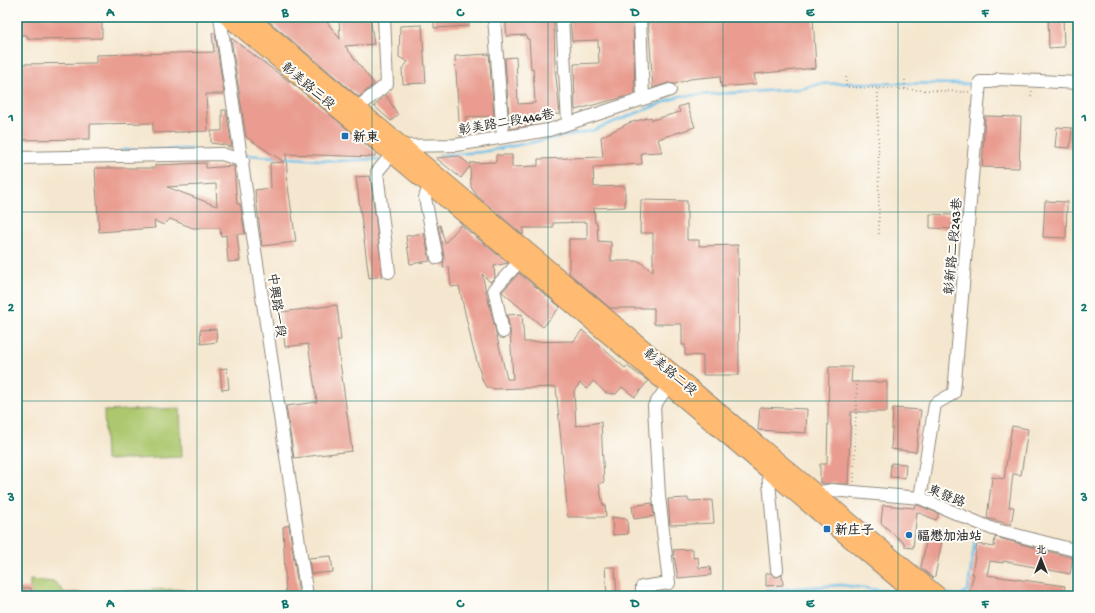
<svg xmlns="http://www.w3.org/2000/svg" width="1095" height="613" font-family="'Gochi Hand','LXGW WenKai TC',sans-serif">
<rect width="100%" height="100%" fill="#fdfcf7"/>
<filter id="ink" filterUnits="userSpaceOnUse"><feTurbulence type="fractalNoise" baseFrequency=".025" numOctaves="2"/><feDisplacementMap in="SourceGraphic" scale="8" xChannelSelector="R" yChannelSelector="G"/><feConvolveMatrix kernelMatrix="1 2 1 2 8 2 1 2 1" color-interpolation-filters="sRGB"/></filter>
<filter id="wash" filterUnits="userSpaceOnUse"><feTurbulence type="fractalNoise" baseFrequency=".012" numOctaves="4" result="noise"/><feDisplacementMap in="SourceGraphic" scale="16" xChannelSelector="R" yChannelSelector="G"/><feGaussianBlur stdDeviation="0.9" result="paint"/><feColorMatrix in="noise" values="0 0 0 0 0 0 0 0 0 0 0 0 0 0 0 0 0 1.4 0 .05"/><feComposite in="paint" operator="in"/></filter>
<g filter="url(#wash)">
<rect width="100%" height="100%" fill="#f5e7cf"/>
<path fill="#acc76d" stroke="#6c794c" d="M180 408 182 457 106 460 104 411Z
M30 580 55 582 65 593 183 589V596H30Z"/>
<g fill="none" stroke-linecap="round" stroke-linejoin="round">
<path stroke="#6dbfe9" stroke-width="2.5" d="M122 150 192 149
M245 155 336 161 378 159
M439 155 482 152 591 131 680 96 800 89 819 84 852 83 976 84
M943 594 961 595 968 590 976 532
M766 596V590L841 585 902 593"/>
</g>
<g id="blocks">
<path fill="#e99c8f" fill-rule="evenodd" d="M17 17H102V38L27 39V35H17Z
M264 17H323L340 39 339 17H370L374 44 345 46 374 84 359 97Z
M434 17H469V26L434 28Z
M505 17H551L552 21H554L555 68 560 114 534 116V125L510 129 505 58 516 57 518 104 535 103 533 68 531 69 529 39H527L526 35 507 36Z
M570 17H633L635 94 575 110 574 64 599 63 598 40 572 41Z
M648 17H813L816 68 754 74 756 84 721 87 720 76 690 79 675 84 668 83 653 88Z
M1048 17H1063L1064 47 1049 48Z
M422 25 426 83 403 84 402 69 408 62 399 57 400 26Z
M212 33H215L224 94H206L208 131 153 133V123L90 124V139L17 140V64L96 63V55L214 52Z
M231 38 298 88 376 153 374 157 286 154 288 186 296 242 262 246 255 190 271 188 270 163 284 162 246 137Z
M489 54 494 116 466 117 467 135 460 136 455 56Z
M386 95 398 115 391 121 374 106Z
M687 104 695 127 658 139 662 152 641 153 642 164 593 167 594 187 625 186V207L594 208 595 223H597L598 241 611 242V261H639L653 272V233H640L641 200 687 201V240H699V246L738 245 739 375H703V356L685 355V345H682V324H654V308H610L569 273V239H587V222L553 223V228H523V235L477 196 471 187 470 166 461 178 436 158 459 156 470 165V163L496 162V155H512V167L538 166V159L603 157 601 137 629 123 651 117 652 120 680 112 678 107Z
M222 110H226L232 148 225 145 211 143V131H222Z
M985 116 1021 117 1019 168 982 167Z
M1057 127 1072 128 1070 148 1055 147Z
M206 163V168L234 166 237 204H240L245 234H237L240 261 228 262 226 235 221 236 220 228H193L170 219 164 225 154 221 155 228 99 232 95 168H155V165ZM216 184 217 206 167 187Z
M370 176 383 276 369 278 356 177Z
M1045 201 1067 202 1066 238 1043 237Z
M930 214 953 215 952 229 930 228Z
M440 225 445 243 461 225 508 263 494 266 495 277 490 282 482 274 507 379H513L510 330 507 315 522 314 524 342 574 341 582 330 625 368 627 366 648 381 635 397 622 387 616 394 606 393 593 381 587 389 580 383 574 391 576 426 601 422 604 482 599 484 603 505H605L606 517H568L556 387 494 389 487 387 483 382 472 344 459 286 451 287 449 267 443 268 444 257 438 226Z
M424 233 430 261 410 264 406 236Z
M519 273 560 307 543 327 502 292Z
M337 305 341 340H337L352 451 294 458 286 406 317 402 308 344 285 347 281 312Z
M216 329 217 342 201 344 200 330Z
M829 367H852L851 382H887V412H851L848 484 820 483V464H827Z
M227 368 229 389 222 390 220 369Z
M760 407 807 409 806 433 758 430Z
M893 408 921 410 916 452 891 449Z
M1012 426 1028 429 1021 475 1013 474 1009 507H1014L1011 525 987 518 992 477 1004 479Z
M891 463 906 464 905 478 890 477Z
M688 498V501L712 500 714 523 670 525 668 499Z
M652 503 654 516 634 519 632 506Z
M883 505 914 508 915 505H918L939 514 936 520 917 512 913 548 905 547V544L881 523Z
M612 517 627 519 628 534 613 535Z
M289 525 299 596H286L283 527Z
M927 537 942 541 935 576 933 578 921 568Z
M995 537 1073 558 1070 574 1003 561V563L990 561 987 575 1065 586 1063 596H968L974 574H972L977 544 994 547Z
M693 549V558L698 557 699 568 710 567 711 575 678 578 673 550Z
M331 556 333 572 311 574 309 558Z
M605 567H615L617 596H607Z
M770 573 777 577 782 575 783 585 766 586V574Z
M17 588H31V596H17Z"/>
</g>
</g>
<g filter="url(#ink)">
<use href="#blocks" fill-opacity="0" stroke="#90897d" stroke-width="1"/>
<g fill="none" stroke-linecap="round" stroke-linejoin="round">
<g stroke="#90897d" stroke-width="14">
<path id="minor" d="M220 17 307 596
M494 17 503 137
M562 17 568 123
M640 17 643 98
M357 108 387 84 384 17
M17 158 222 154 243 161
M429 185 425 198 437 258
M389 272 377 172 392 154 403 146 456 145 549 130 670 90
M503 332 494 289 520 261
M768 471 777 570
M812 497 816 493 832 490 920 498 993 529 1078 551
M920 498 935 404 954 393 980 82H991L999 79 1078 83
M642 596V587L669 583 659 496 654 406 668 386"/>
</g>
<g stroke="#90897d" stroke-width="18">
<path id="major" d="M227 17 520 261 917 596
M249 17 939 596"/>
</g>
<path stroke="#90897d" stroke-width="1.5" stroke-dasharray="1 3" stroke-linecap="butt" d="M846 77V87L969 92
M878 89 879 234
M905 89V79
M1031 96 1032 91
M854 482 857 379"/>
<use href="#minor" stroke="#fff" stroke-width="12"/>
<use href="#major" stroke="#ffbb71" stroke-width="16"/>
</g>
</g>
<path fill="none" stroke="#0f766e" stroke-width="1" stroke-opacity="0.55" d="M197 17V596M372 17V596M548 17V596M723 17V596M898 17V596M17 212H1078M17 401H1078"/>
<g fill="#1f6fb2" stroke="#fdfcf7" stroke-width="1.5">
<rect x="341" y="132" width="8" height="8" rx="2"/>
<rect x="823" y="525" width="8" height="8" rx="2"/>
<circle cx="909" cy="535" r="4"/>
</g>
<g text-anchor="middle" stroke-width="4" stroke-linejoin="round" paint-order="stroke">
<g font-size="13" fill="#2b2b2b" stroke="#fdfcf7">
<text transform="translate(309 85) rotate(40)" y="5">彰美路三段</text>
<text transform="translate(506 121) rotate(-10)" y="5">彰美路二段446巷</text>
<text transform="translate(952 246) rotate(-85)" y="5">彰新路二段243巷</text>
<text transform="translate(278 305) rotate(82)" y="5">中興路一段</text>
<text transform="translate(671 371) rotate(40)" y="5">彰美路二段</text>
<text transform="translate(947 495) rotate(22)" y="5">東發路</text>
</g>
<g font-size="13" font-weight="bold" fill="#2b2b2b" stroke="#fdfcf7" text-anchor="start">
<text x="353" y="141">新東</text>
<text x="835" y="534">新庄子</text>
<text x="917" y="540">福懋加油站</text>
</g>
</g>
<rect width="1095" height="613" fill="none" stroke="#fdfcf7" stroke-width="44"/>
<g transform="translate(1041 559)" stroke="#fdfcf7" stroke-width="3" paint-order="stroke">
<path d="M0-3L7 15L0 10L-7 15Z" fill="#2b2b2b"/>
<text y="-6" font-size="11" font-weight="bold" text-anchor="middle" fill="#2b2b2b">北</text>
</g>
<rect x="22" y="22" width="1051" height="569" fill="none" stroke="#0f766e" stroke-width="1.5"/>
<g font-size="13" text-anchor="middle" font-weight="bold" fill="#0f766e">
<text x="110" y="16">A</text>
<text x="285" y="16">B</text>
<text x="460" y="16">C</text>
<text x="635" y="16">D</text>
<text x="810" y="16">E</text>
<text x="985" y="16">F</text>
<text x="11" y="121">1</text>
<text x="1084" y="121">1</text>
<text x="11" y="311">2</text>
<text x="1084" y="311">2</text>
<text x="11" y="501">3</text>
<text x="1084" y="501">3</text>
<text x="110" y="607">A</text>
<text x="285" y="607">B</text>
<text x="460" y="607">C</text>
<text x="635" y="607">D</text>
<text x="810" y="607">E</text>
<text x="985" y="607">F</text>
</g>
</svg>
